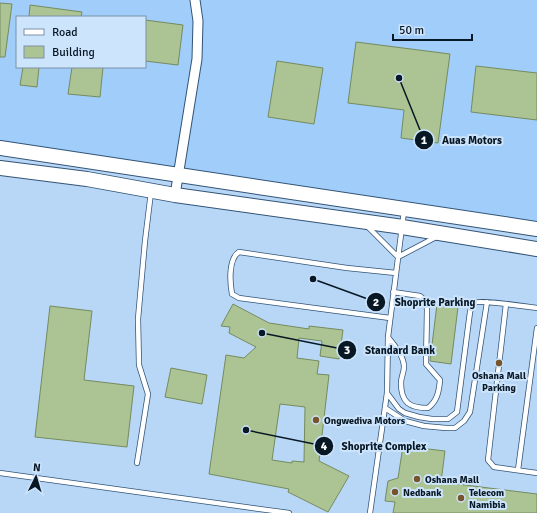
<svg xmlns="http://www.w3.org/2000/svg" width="537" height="513" font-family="Signika,sans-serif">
<rect width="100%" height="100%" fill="#b8d7f7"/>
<path fill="#a0cdfa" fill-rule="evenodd" d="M0 0H537V230L0 148ZM17 17H145V67H17Z"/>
<path fill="#acc394" stroke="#758b5e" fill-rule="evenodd" d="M0 3 12 4 5 57H0Z
M30 5 82 12 81 17H29Z
M145 20 183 25 178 65 145 61Z
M356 42 450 54 438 143 401 138 404 110 348 103Z
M277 61 323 68 314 124 268 117Z
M476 66 537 73V120L471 112Z
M23 67H39L37 87 20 85Z
M72 67H103L100 97 68 94Z
M233 304 269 323 309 329V326L343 330 339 359 320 356 322 341 299 338 297 358 319 361 317 374 329 375 319 461 349 476 328 512 288 492 289 489 209 474 226 355 244 358 256 347 229 333 230 327 221 326ZM280 404 305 407 304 462 292 461V463L272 460Z
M437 304 458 307 451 364 430 361Z
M50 306 92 311 84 380 134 386 127 447 35 437Z
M171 368 207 375 202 404 165 397Z
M403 446 445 451 441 482 537 494V513H393L395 502 385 501 388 481 398 478Z"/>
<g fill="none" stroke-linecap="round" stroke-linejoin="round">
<g stroke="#325476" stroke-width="6">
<path id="lane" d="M367 226 398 257 438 236
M506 304 488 460 494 467 537 473
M390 318 239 298 232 294C230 283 228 259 239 252L347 268 396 273
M388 337C394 345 404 356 404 367 404 372 401 377 401 383 401 403 410 408 428 408 437 401 439 392 440 380L426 364 427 310 426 301 420 296 393 292
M387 393 399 409 405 413 419 417 432 419H448L457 412 470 312C471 309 472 305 474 303 479 299 528 307 537 308
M385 408 405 421 424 426 446 428H455L464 421 470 412 487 302
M137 463 148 394 139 365 138 319 145 241 151 192
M518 470 537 328
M0 473 289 513
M370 513 387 393 388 337 404 211"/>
</g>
<g stroke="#325476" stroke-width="11">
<path id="street" d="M175 195 197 59 198 21 195 0"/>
</g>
<g stroke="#325476" stroke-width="16">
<path id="primary" d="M0 148 537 229
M0 168 87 179 175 195 396 226 537 249"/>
</g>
<use href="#lane" stroke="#fff" stroke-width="4.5"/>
<use href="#street" stroke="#fff" stroke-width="9"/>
<use href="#primary" stroke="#fff" stroke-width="14"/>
</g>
<g fill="#76542c" stroke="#cce4fc" stroke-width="1.5">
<circle cx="499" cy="363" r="4"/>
<circle cx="316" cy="420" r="4"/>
<circle cx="417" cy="479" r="4"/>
<circle cx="395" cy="492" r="4"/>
<circle cx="461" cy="498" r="4"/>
</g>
<g text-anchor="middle" stroke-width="4" stroke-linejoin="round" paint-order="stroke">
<g font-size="10" font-weight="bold" fill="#081724" stroke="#cce4fc" text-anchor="start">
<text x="499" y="379" text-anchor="middle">Oshana Mall<tspan x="499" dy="12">Parking</tspan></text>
<text x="324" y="424">Ongwediva Motors</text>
<text x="425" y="483">Oshana Mall</text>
<text x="403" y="496">Nedbank</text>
<text x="469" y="496">Telecom<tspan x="469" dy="12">Namibia</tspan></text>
</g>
</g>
<path fill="none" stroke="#081724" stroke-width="1.5" d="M399 78L424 140M313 279L376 302M262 333L347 350M246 430L324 446"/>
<g fill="#081724" stroke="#cce4fc" stroke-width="1.5">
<circle cx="399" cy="78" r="4"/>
<circle cx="313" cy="279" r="4"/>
<circle cx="262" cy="333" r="4"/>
<circle cx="246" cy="430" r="4"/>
<circle cx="424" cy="140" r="10"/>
<circle cx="376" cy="302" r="10"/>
<circle cx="347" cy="350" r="10"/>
<circle cx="324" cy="446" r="10"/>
</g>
<g font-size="12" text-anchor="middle" font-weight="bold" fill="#fff">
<text x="424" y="144">1</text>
<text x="376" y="306">2</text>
<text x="347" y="354">3</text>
<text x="324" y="450">4</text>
</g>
<g font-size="11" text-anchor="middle" font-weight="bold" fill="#081724" stroke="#cce4fc" stroke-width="4" stroke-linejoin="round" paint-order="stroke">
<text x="472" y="144">Auas Motors</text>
<text x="435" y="306">Shoprite Parking</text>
<text x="400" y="354">Standard Bank</text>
<text x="384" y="450">Shoprite Complex</text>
</g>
<rect x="16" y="16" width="130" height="52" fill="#cce4fc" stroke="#7e92a6"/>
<rect x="24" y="29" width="20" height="6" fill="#ffffff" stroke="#7e92a6"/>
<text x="52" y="36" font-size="12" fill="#081724">Road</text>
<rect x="24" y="46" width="20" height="12" fill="#acc394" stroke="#7e92a6"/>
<text x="52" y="56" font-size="12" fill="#081724">Building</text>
<g transform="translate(36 477) rotate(5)" stroke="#cce4fc" stroke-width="3" paint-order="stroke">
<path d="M0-3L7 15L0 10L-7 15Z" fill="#081724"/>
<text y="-6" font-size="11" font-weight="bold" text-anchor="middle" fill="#081724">N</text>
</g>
<path d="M393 34v6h79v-6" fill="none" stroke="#081724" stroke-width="2"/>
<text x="399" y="34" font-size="12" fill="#081724" stroke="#cce4fc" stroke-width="3" paint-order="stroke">50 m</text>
</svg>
